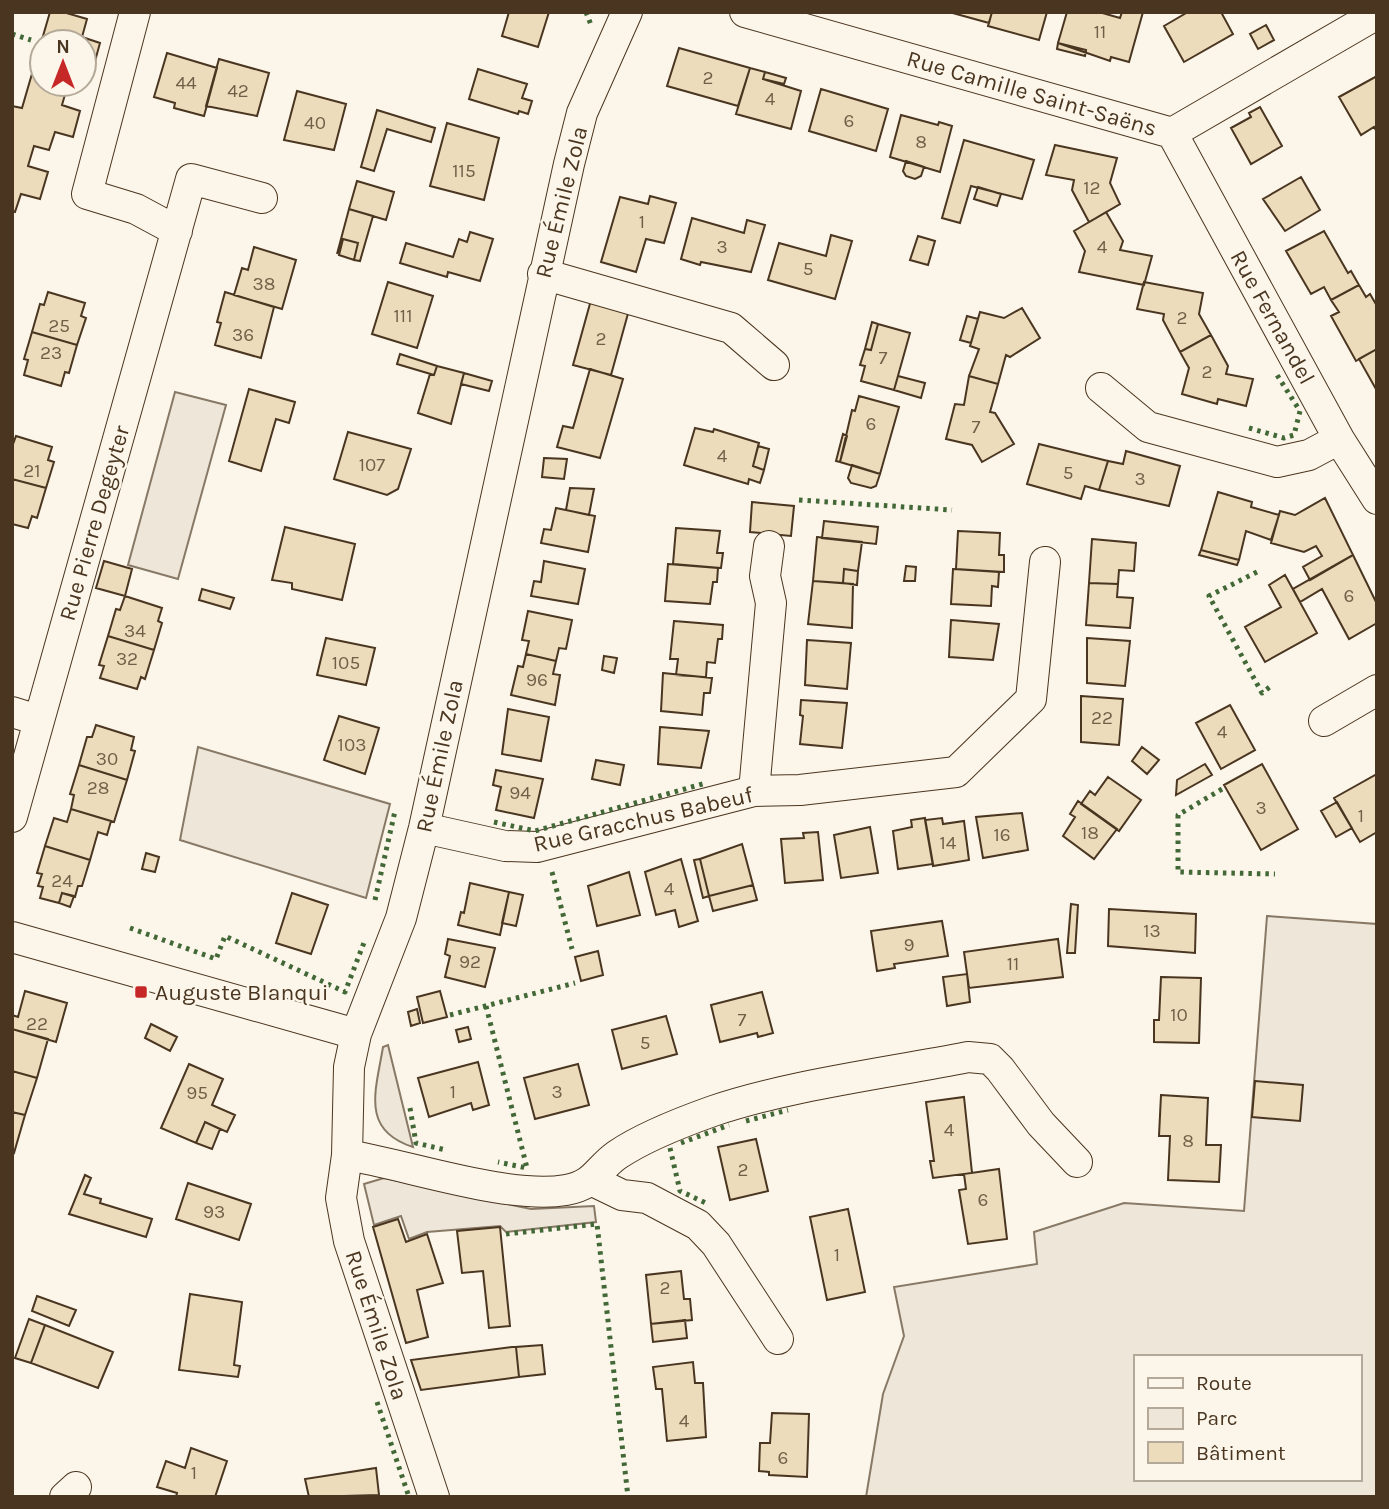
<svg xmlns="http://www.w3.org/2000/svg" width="1389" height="1509" font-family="Karla,sans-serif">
<rect width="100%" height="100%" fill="#fbf6e9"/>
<path fill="#ede6d9" stroke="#887966" stroke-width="2" fill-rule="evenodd" d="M175 392 226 405 178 579 128 565Z
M198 747 390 804 366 898 180 840Z
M1267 916 1377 924V1497H866L883 1394 904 1336 894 1287 1037 1264 1034 1232 1124 1203 1244 1211ZM1135 1357H1359V1479H1135Z
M388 1045 413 1147C360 1130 376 1090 383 1047Z
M384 1178 531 1209 594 1206 596 1222 506 1232 500 1226 427 1232 409 1239 401 1216 374 1225 364 1184Z"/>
<path fill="#ecdcbc" stroke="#4a3520" stroke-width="2" d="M50 12H63L87 19 82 37 100 43 92 72 84 70V42H42V84H68L62 105 80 111 73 137 55 132 49 150 34 146 28 166 48 172 40 199 21 194 15 212 12 211V106L22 108Z
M509 12H549L538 47 502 36Z
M949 12H992L989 23Z
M992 12H1047L1039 40 988 26Z
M1067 12H1099L1120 18 1122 12H1143L1129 62 1111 57 1110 61 1058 43Z
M1188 12H1221L1233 34 1184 62 1164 26Z
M1266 25 1274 40 1258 49 1250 34Z
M1058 43 1086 50 1085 56 1057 49Z
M679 48 750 68 738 106 667 86Z
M167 53 217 68 204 116 174 108 175 103 154 97Z
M219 59 269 73 257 116 206 106Z
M750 68 765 72 763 79 801 91 791 129 736 114Z
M478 69 527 84 522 98 532 101 528 114 519 111 518 114 469 99Z
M765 72 786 78 784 84 763 79Z
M1377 76V132L1374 127 1361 135 1339 97Z
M821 89 888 109 876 151 809 131Z
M297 91 346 104 334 150 284 140Z
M1260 107 1282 146 1251 164 1231 128 1251 117 1249 113Z
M377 110 435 128 431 142 387 129 374 171 361 167Z
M901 115 938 125 939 122 952 126 940 172 890 157Z
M447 123 499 138 484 200 430 186Z
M964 140 1034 160 1022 199 971 186 960 223 942 218Z
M1055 145 1117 158 1110 183 1120 204 1089 222 1072 190 1074 180 1046 175Z
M906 161 924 167 921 176 915 179 906 176 903 171Z
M1301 177 1320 210 1285 231 1263 199Z
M357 181 394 192 386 220 349 209Z
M978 187 1001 194 997 206 974 199Z
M650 196 676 203 664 243 646 239 636 272 601 262 620 197 648 204Z
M349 209 373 216 360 261 354 260 358 243 343 239 337 254Z
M1106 212 1123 241 1120 250 1152 256 1144 285 1079 272 1085 251 1074 231Z
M692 218 744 233 747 220 765 225 751 272 701 262 700 265 681 259Z
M1324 231 1348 273 1351 271 1359 285 1331 300 1324 287 1311 294 1286 251Z
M470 232 493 239 480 281 448 272 447 277 400 263 406 243 453 257 459 239 467 242Z
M831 235 852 241 835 299 768 280 779 243 826 256Z
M918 236 935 241 928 265 910 260Z
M343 239 358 243 354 260 339 255Z
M254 247 296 260 282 309 234 295 242 268 248 270Z
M388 282 433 296 417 348 372 334Z
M1144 282 1203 293 1199 314 1211 335 1180 352 1163 320 1164 314 1137 309Z
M1359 285 1366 297 1370 294 1377 306V349L1356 361 1331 316 1339 312 1331 300Z
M48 292 85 303 81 316 86 318 77 345 32 332 40 304 44 305Z
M225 292 274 307 261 358 215 345 221 323 217 322Z
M591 300 629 310 611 375 573 365Z
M1022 308 1040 338 1010 357 1006 355 998 384 969 376 979 349 970 346 980 312 1004 318Z
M967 316 978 319 971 343 960 340Z
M872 322 878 324 871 350 865 349Z
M878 324 910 333 894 390 861 381 865 366 860 365 865 349 871 350Z
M32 332 77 345 69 373 65 372 61 386 24 375 28 360 24 359Z
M1211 335 1228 366 1226 374 1253 379 1246 406 1218 399 1217 404 1182 394 1189 368 1180 352Z
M1377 349V391L1359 359Z
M400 354 437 366 434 375 397 364Z
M437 366 464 373 451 424 418 413 430 374 434 375Z
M590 369 623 379 600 458 557 447 563 426 573 428Z
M464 373 492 381 489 391 461 384Z
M898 376 925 383 921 398 894 390Z
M969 376 998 384 990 412 995 413 1014 444 982 462 972 445 946 439 955 404 964 405Z
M249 389 295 402 289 423 276 419 261 471 229 461Z
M859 396 899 407 880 474 840 462 852 410 855 411Z
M695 428 713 432 714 429 759 443 753 466 764 470 760 483 749 479 748 484 684 465Z
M348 432 411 449 398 489 387 495 334 479Z
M843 434 847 436 840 462 836 461Z
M16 436 52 447 48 460 54 462 46 488 12 479V447Z
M1039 444 1108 461 1099 490 1085 486 1081 499 1027 484Z
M758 446 769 449 764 470 753 466Z
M1126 451 1180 466 1169 506 1099 490 1108 461 1123 464Z
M544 458 567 459 564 479 542 477Z
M852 465 880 474 876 486 871 488 851 483 848 478Z
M12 479 46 488 37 518 32 516 28 528 12 524Z
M570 488 594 489 589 515 566 510Z
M1218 492 1252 502 1251 507 1279 515 1271 540 1246 531 1239 560 1201 550Z
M1325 498 1353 555 1310 580 1303 567 1322 556 1316 546 1304 552 1271 543 1280 511 1295 515Z
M752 502 794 506 791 536 750 532Z
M556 508 595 516 588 552 541 543 544 529 551 530Z
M824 521 878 527 876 544 822 538Z
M285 527 355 544 342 600 292 589V583L272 580Z
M676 528 720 531 717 553H723L721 568 673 564Z
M958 531 1000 533 999 555H1004V572L956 569Z
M817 537 862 542 858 571 844 569 843 583 813 581Z
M1092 539 1136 543 1134 571 1119 570 1118 584 1089 583Z
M1201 550 1239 560 1237 565 1199 555Z
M1353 555 1377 604V623L1349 639 1322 589 1300 602 1293 589Z
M104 561 132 569 125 596 96 588Z
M544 561 585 569 578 604 531 596 534 581 541 582Z
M668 564 718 568 717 582H713L710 604 665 601Z
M906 566 916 567 915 581H904Z
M844 569 858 571 857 585 843 583Z
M953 569 999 572 998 587 992 586 991 606 951 604Z
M1285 575 1317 633 1265 662 1245 627 1281 607 1269 585Z
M813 581 853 584 852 628 808 624Z
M1089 583 1118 584 1117 597 1133 598 1130 628 1086 625Z
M202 589 234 598 230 609 199 600Z
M125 596 162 608 158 621 162 623 154 650 108 636 116 609 120 610Z
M528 611 572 620 566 649 559 648 556 661 526 654 529 641 522 640Z
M951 620 999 624 993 660 949 657Z
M674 621 723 625 722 639H718L715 663 707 662 706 677 676 675 678 659H670Z
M108 636 154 650 145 679 141 677 137 689 100 678 104 666 99 665Z
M326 638 375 648 366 685 317 675Z
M1087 638 1130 641 1125 686 1087 683Z
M807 640 851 643 847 689 805 685Z
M526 654 556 661 553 674 560 675 555 705 511 695 518 666 523 667Z
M604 656 617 658 614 673 602 670Z
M663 673 712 678 710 693H704L702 715 661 711Z
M1081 696 1123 699 1119 745 1081 742Z
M801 700 847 703 842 748 800 744 803 716 800 715Z
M1230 705 1255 750 1221 769 1196 723Z
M508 709 549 717 541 761 502 754Z
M339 716 379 728 365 774 324 760Z
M96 725 134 737 131 750 135 751 127 780 79 765 87 737H92Z
M660 727 709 731 701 768 658 764Z
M1142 747 1159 760 1147 774 1132 761Z
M596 760 624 765 620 785 592 779Z
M1205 764 1212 775 1176 795 1177 780Z
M1262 764 1298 829 1261 850 1224 785Z
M79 765 127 780 114 822 71 809 74 795 70 794Z
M496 770 543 779 534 818 496 810 501 787 493 785Z
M1377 774V832L1360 842 1334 798Z
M1108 777 1141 800 1119 831 1081 804 1090 791 1095 795Z
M1078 801 1117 829 1094 859 1063 836 1075 817 1070 814Z
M1337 802 1352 828 1336 837 1321 811Z
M71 809 111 821 107 835 98 832 90 860 45 846 54 818 67 822Z
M1022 813 1028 850 983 858 976 817Z
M925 818 933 864 898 869 893 831 912 827 911 820Z
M942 818 943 824 964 821 969 860 933 866 925 820Z
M870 827 878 873 841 878 834 835Z
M818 832 823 880 785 883 781 839 804 838 803 833Z
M742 844 753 885 709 896 700 859Z
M45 846 90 860 82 886H78L75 897 62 893 59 903 40 898 43 887 38 886 42 874 37 873Z
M146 853 159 857 155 872 142 869Z
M681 859 698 921 679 927 675 910 656 915 645 872Z
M700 859 709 896 703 898 694 860Z
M629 872 640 915 597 926 588 886Z
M470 883 509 892 500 935 458 925 461 912 464 913Z
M753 885 757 900 713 911 709 896Z
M509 892 523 895 516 926 502 923Z
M62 893 74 896 70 907 59 903Z
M292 893 328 905 311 954 276 943Z
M1071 904 1078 905 1075 953H1067Z
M1109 909 1196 914 1195 953 1108 946Z
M942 921 948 956 894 964 895 968 877 971 871 931Z
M448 939 495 948 485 987 445 977 450 956 445 954Z
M1058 939 1063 977 969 988 964 952Z
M598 951 603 975 581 981 575 957Z
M967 974 970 1002 947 1006 943 977Z
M1161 977 1201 978 1199 1043 1154 1042V1020H1159Z
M25 991 67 1003 56 1042 12 1029V1015L18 1017Z
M440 991 447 1017 423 1023 417 997Z
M762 992 773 1033 758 1037 757 1033 720 1042 711 1005Z
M417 1009 420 1023 411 1026 408 1012Z
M666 1016 677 1054 622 1069 612 1030Z
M151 1024 177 1037 170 1051 145 1038Z
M468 1027 471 1039 459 1042 456 1030Z
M12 1029 48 1039 37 1078 12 1071Z
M478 1062 489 1105 473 1110 471 1103 429 1117 418 1078Z
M189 1064 223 1079 212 1105 235 1115 227 1132 205 1122 196 1143 161 1128Z
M578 1064 589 1105 535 1119 524 1078Z
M12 1071 37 1078 25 1115 12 1112Z
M1255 1081 1303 1085 1300 1121 1252 1117Z
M1161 1095 1208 1098 1206 1145H1221L1219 1182 1168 1180 1170 1136H1159Z
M964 1097 972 1173 933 1178 930 1161H934L926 1102Z
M12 1112 25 1115 14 1153 12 1152Z
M205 1122 220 1129 212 1149 196 1143Z
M756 1139 768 1191 730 1200 718 1147Z
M999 1169 1007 1239 968 1244 959 1190 966 1189 964 1174Z
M85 1175 91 1178 84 1194 101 1199 100 1203 152 1219 146 1237 69 1214Z
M188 1183 251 1204 239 1240 176 1219Z
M848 1209 865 1292 827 1300 810 1217Z
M398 1219 406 1242 427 1234 443 1283 417 1290 428 1337 406 1343 373 1227Z
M500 1227 510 1326 489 1328 483 1271 462 1273 457 1231Z
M681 1271 684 1299H690L692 1320 651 1324 646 1275Z
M190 1294 242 1302 234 1365 240 1366 238 1377 179 1370Z
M37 1296 76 1310 69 1326 32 1311Z
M29 1319 45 1325 31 1363 15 1358Z
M685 1320 687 1338 653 1342 651 1324Z
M45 1325 113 1352 98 1388 31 1363Z
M542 1345 545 1374 519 1377 516 1347Z
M512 1347H516L519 1377 421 1390 411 1360Z
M693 1362 695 1383H703L706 1437 667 1441 662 1389H656L653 1367Z
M772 1413 809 1414 807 1477 769 1475V1472L759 1471 760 1443H770Z
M191 1448 227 1461 215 1497H176L177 1493 157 1487 166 1461 185 1468Z
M376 1468 379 1495 309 1497 305 1479Z"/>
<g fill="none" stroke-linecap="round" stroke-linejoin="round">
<g stroke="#4a3520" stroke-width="32">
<path id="minor" d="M135 12 87 194 136 209 177 231
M745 12 1172 133 1377 14
M1172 133 1339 439 1377 499
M543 274 731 328 774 365
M1101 388 1148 427 1277 462 1309 455 1339 439
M12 712 38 720
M1324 721 1377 690
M754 791 771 603 765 576 769 546
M12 817 191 179 262 198
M424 828 505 846 537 847 754 791 800 790 956 772 1031 699 1045 562
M12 937 356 1034
M347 1155C408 1165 509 1200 566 1190 595 1185 597 1169 617 1155 645 1136 682 1122 713 1111 790 1085 887 1073 968 1057L990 1059 1000 1069 1041 1124 1077 1162
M593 1181 622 1195 647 1198 698 1225 716 1244 778 1339
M65 1497 76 1487
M434 1497 349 1241 341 1198 347 1155 349 1067 356 1034 401 918 424 828 569 164 582 113 627 12"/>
</g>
<use href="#minor" stroke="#fbf6e9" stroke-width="30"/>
<path stroke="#436837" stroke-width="5" stroke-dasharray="3.5 5" stroke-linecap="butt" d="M586 12 591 25
M12 34 31 40
M1249 428 1284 438 1294 435 1300 411 1277 375
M799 500 952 510
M1257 572 1209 596 1262 693 1271 686
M1222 789 1178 815V872L1275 874
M494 822 535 831 706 783
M552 872 572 949
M375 900 395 811
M130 928 216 959 225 936 345 992 365 940
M486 1006 527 1168 498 1162
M450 1015 575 983
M410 1108 416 1143 446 1150
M746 1121 788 1110
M681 1143 729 1125
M670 1148 680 1191 706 1203
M506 1234 597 1224 628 1497
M377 1402 409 1497"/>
</g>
<rect fill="#c62828" stroke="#fbf6e9" stroke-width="2.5" x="134" y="985" width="14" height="14" rx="3.5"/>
<g text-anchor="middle" stroke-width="5" stroke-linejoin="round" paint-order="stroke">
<g font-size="19" fill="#725f47">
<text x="1100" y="38">11</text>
<text x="708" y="84">2</text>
<text x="186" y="89">44</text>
<text x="238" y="97">42</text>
<text x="770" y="105">4</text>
<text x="849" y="127">6</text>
<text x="315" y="129">40</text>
<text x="921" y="148">8</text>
<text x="464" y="177">115</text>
<text x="1092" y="194">12</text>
<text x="642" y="228">1</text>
<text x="722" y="253">3</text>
<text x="1102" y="253">4</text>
<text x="808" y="275">5</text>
<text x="264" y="290">38</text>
<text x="403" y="322">111</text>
<text x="1182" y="324">2</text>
<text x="59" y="332">25</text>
<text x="243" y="341">36</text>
<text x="601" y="345">2</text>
<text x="51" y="359">23</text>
<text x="883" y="364">7</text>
<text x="1207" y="378">2</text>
<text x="871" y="430">6</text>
<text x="976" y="433">7</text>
<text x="722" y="462">4</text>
<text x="372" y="471">107</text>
<text x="32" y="477">21</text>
<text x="1068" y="479">5</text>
<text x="1140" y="485">3</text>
<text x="1349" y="602">6</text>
<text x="135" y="637">34</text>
<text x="127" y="665">32</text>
<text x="346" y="669">105</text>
<text x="537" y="686">96</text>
<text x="1102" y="724">22</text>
<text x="1222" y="738">4</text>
<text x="352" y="751">103</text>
<text x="107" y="765">30</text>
<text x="98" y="794">28</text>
<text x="520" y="799">94</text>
<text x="1261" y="814">3</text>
<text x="1361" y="822">1</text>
<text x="1090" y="839">18</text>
<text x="1002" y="841">16</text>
<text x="948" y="849">14</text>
<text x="62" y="887">24</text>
<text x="669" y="895">4</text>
<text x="1152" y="937">13</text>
<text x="909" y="951">9</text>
<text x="470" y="968">92</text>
<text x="1013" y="970">11</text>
<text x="1179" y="1021">10</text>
<text x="742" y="1026">7</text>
<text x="37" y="1030">22</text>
<text x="645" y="1049">5</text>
<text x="453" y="1098">1</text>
<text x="557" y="1098">3</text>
<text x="197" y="1099">95</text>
<text x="949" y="1136">4</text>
<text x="1188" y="1147">8</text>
<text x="743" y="1176">2</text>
<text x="983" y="1206">6</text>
<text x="214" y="1218">93</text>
<text x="837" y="1261">1</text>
<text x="665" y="1294">2</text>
<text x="684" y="1427">4</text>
<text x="783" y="1464">6</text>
<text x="194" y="1479">1</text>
</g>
<g font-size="23" fill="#4a3520" stroke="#fbf6e9">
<text transform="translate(1032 93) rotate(16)" y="8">Rue Camille Saint-Saëns</text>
<text transform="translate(561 202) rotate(-76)" y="8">Rue Émile Zola</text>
<text transform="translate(1273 317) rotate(61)" y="8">Rue Fernandel</text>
<text transform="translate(94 523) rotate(-74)" y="8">Rue Pierre Degeyter</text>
<text transform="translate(439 756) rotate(-78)" y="8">Rue Émile Zola</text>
<text transform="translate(643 819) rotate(-13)" y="8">Rue Gracchus Babeuf</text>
<text transform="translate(377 1325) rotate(72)" y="8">Rue Émile Zola</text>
</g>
<g font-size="23" fill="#4a3520" stroke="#fbf6e9" text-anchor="start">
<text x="155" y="1000">Auguste Blanqui</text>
</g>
</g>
<rect width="1389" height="1509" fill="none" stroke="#4a3520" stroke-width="28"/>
<rect x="1134" y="1355" width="228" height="126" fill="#fbf6e9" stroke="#b4a999" stroke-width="2"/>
<rect x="1148" y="1378" width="35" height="10" fill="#fbf6e9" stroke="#b4a999" stroke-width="2"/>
<text x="1196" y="1390" font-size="21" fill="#4a3520">Route</text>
<rect x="1148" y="1408" width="35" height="21" fill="#ede6d9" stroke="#b4a999" stroke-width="2"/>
<text x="1196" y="1425" font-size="21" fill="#4a3520">Parc</text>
<rect x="1148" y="1442" width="35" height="21" fill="#ecdcbc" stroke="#b4a999" stroke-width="2"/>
<text x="1196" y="1460" font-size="21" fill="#4a3520">Bâtiment</text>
<g transform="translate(63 63)"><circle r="33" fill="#fbf6e9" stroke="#b4a999" stroke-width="2"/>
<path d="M0-5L12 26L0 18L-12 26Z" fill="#c62828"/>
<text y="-10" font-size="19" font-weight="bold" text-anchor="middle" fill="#4a3520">N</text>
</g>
</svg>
